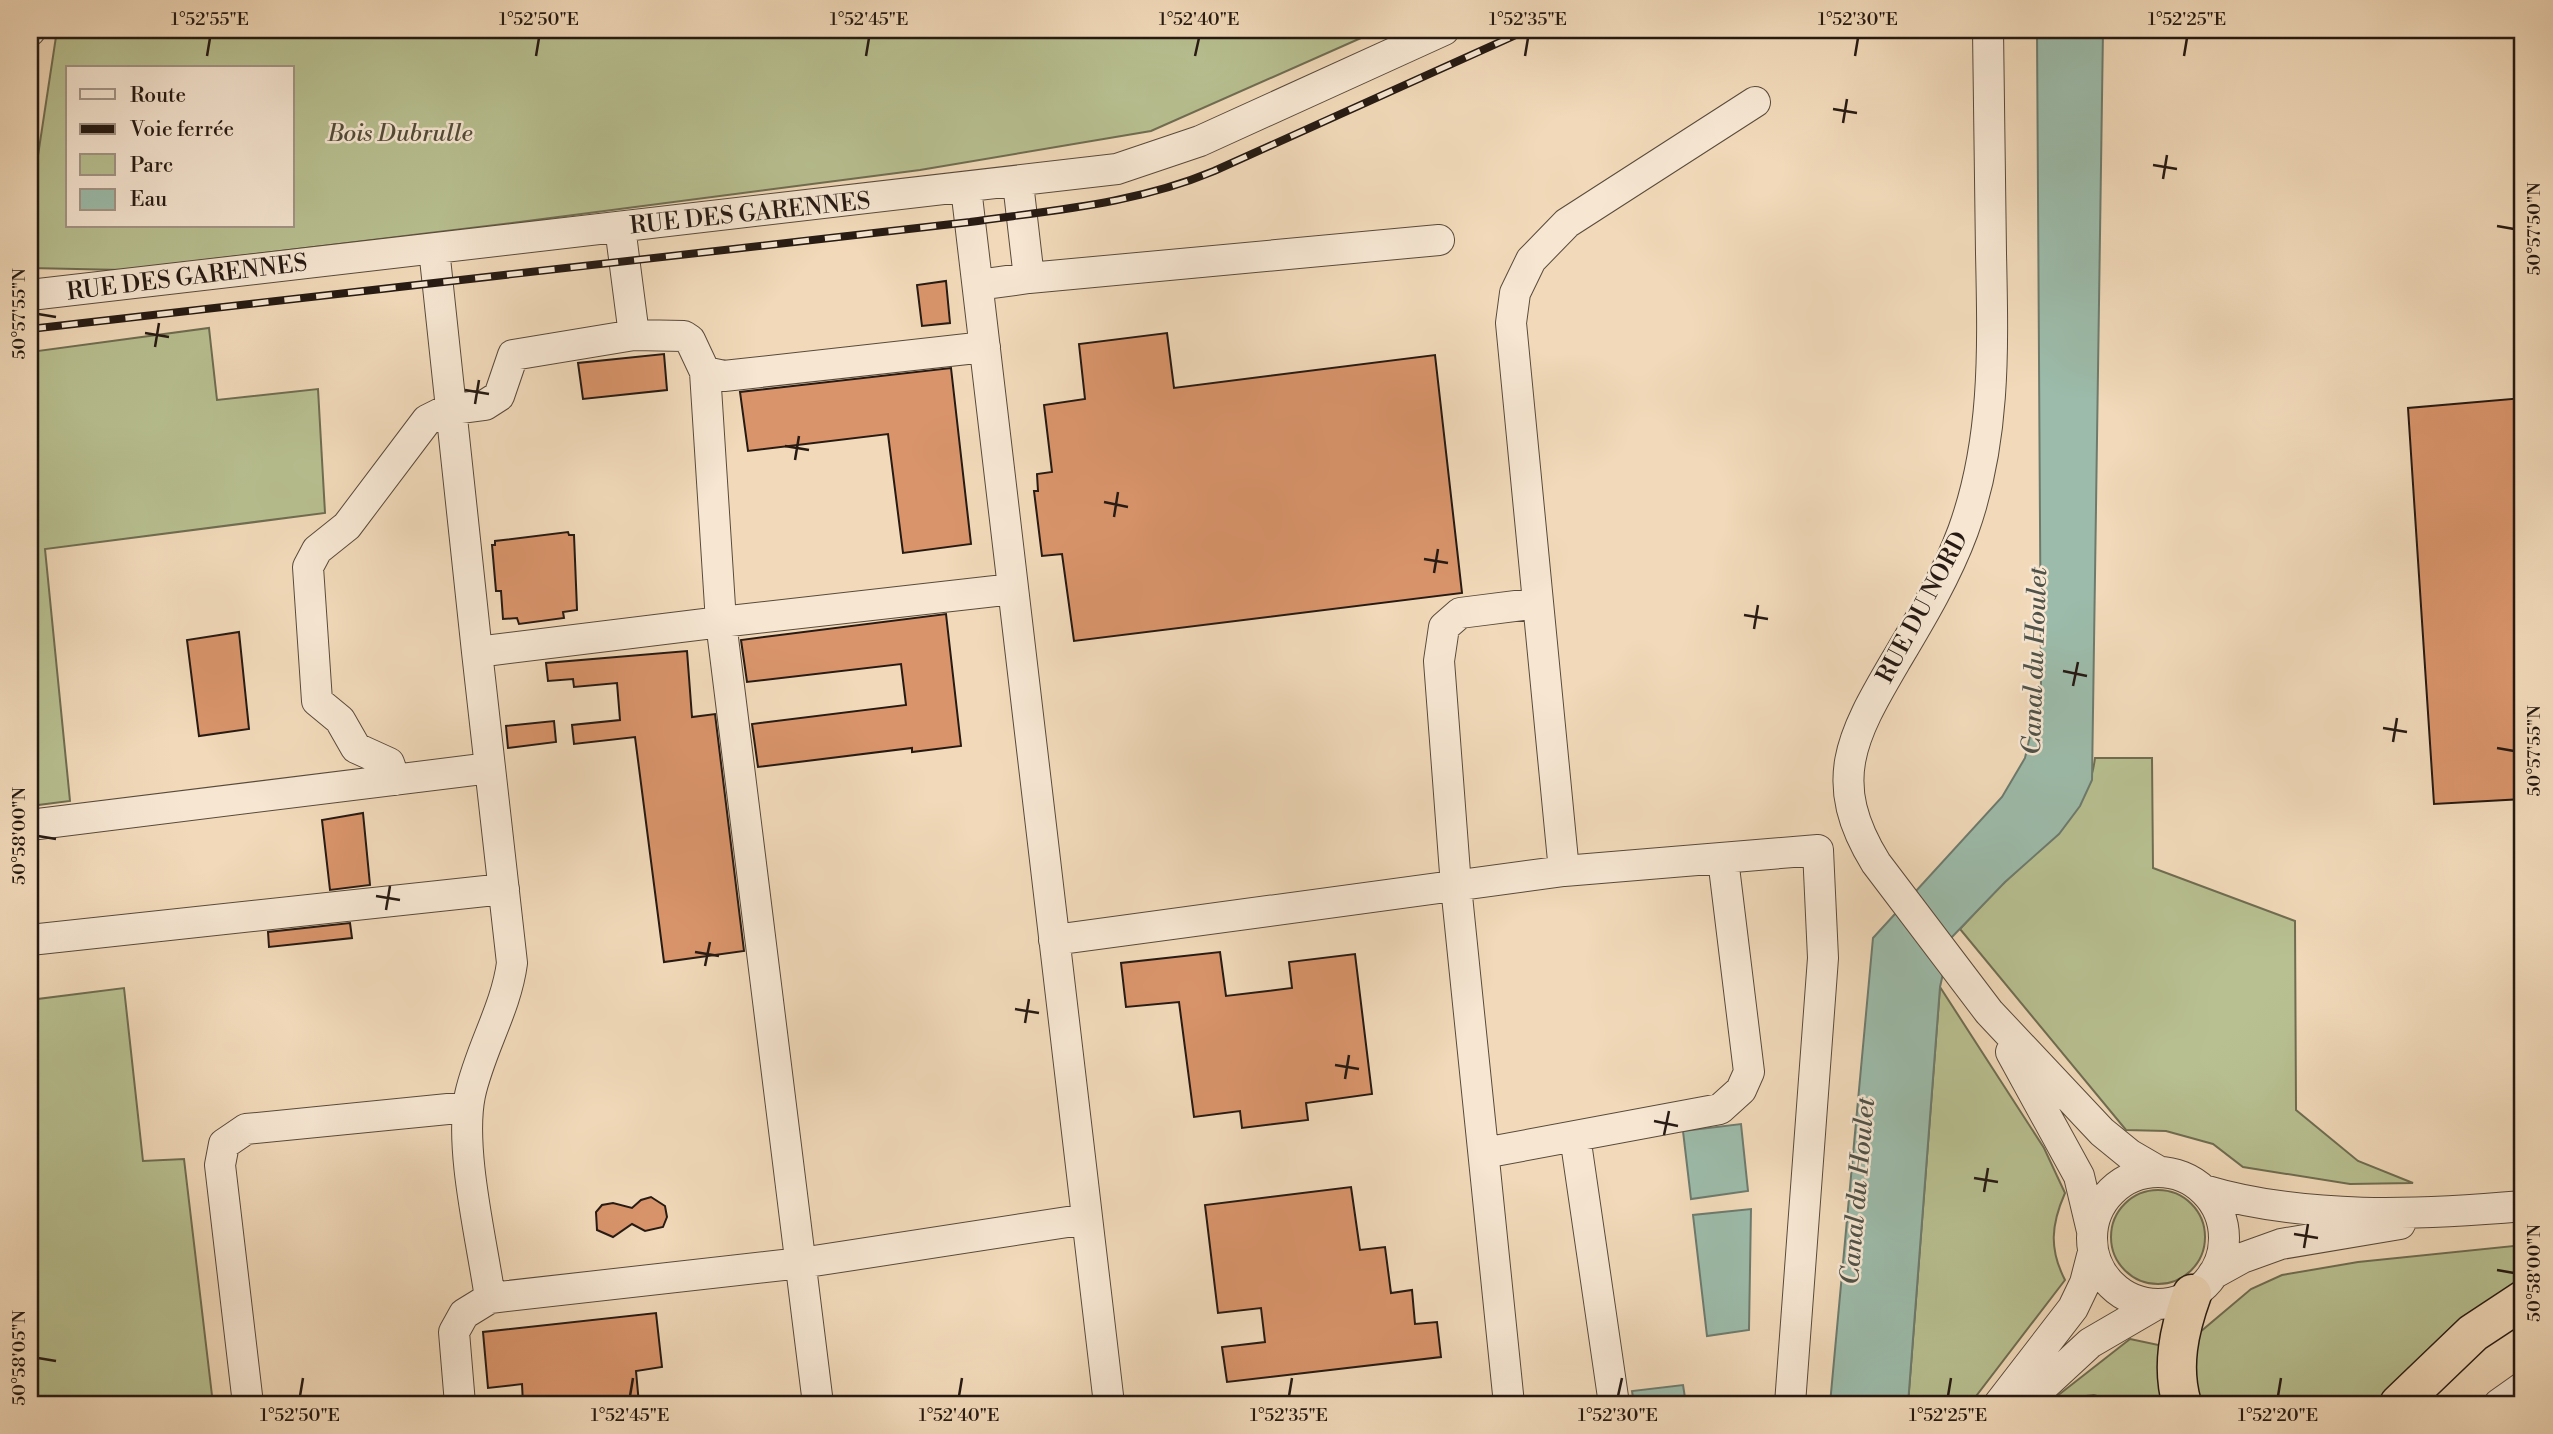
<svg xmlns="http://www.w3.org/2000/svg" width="2553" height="1434" font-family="'Libre Bodoni',serif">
<rect width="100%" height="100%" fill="#f1d9b9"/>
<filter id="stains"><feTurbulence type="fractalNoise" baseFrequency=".00286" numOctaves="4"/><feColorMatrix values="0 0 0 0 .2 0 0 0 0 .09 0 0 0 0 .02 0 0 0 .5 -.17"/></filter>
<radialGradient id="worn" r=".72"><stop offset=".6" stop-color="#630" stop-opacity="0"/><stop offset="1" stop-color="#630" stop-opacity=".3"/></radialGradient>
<path fill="#b8c091" stroke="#6f6d52" stroke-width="2" fill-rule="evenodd" d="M57 30H1379L1151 131 920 170 512 223 123 270 30 268V208ZM68 68H292V226H68Z
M209 328 217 400 318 389 325 513 45 549 70 801 30 806V352Z
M2095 758H2152L2153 868 2295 921 2296 1110 2358 1161 2413 1183 2350 1184 2243 1167 2213 1144 2166 1131 2126 1130 1960 929C1975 913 1989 897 2005 882 2044 844 2088 816 2095 758Z
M1940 987 2044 1148 2065 1193C2051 1225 2049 1249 2065 1280L1970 1404H1908Z
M124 988 143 1161 184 1159 213 1404H30V1000Z
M2111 1237a47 47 0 1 1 94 0a47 47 0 1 1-94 0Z
M2523 1245V1291L2384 1404H2197L2193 1338 2251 1289 2282 1275 2358 1262Z
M2130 1339 2168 1347 2171 1404H2121L2094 1395 2052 1400Z"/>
<path fill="#9cbbaa" stroke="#6d7b6e" stroke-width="2" d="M2037 30H2103L2092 780 2080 806 2059 834 2005 882 1951 938 1940 987 1908 1404H1830L1873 938 2002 797 2025 758 2041 688Z
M1741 1124 1748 1191 1691 1199 1683 1131Z
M1751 1209 1749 1330 1707 1336 1693 1215Z
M1683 1385 1686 1404H1634L1632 1391Z"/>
<path fill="#d9946b" stroke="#261a13" stroke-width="2" d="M946 281 950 323 922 326 917 285Z
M1167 333 1174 388 1435 355 1462 593 1074 641 1062 554 1042 556 1034 491H1038L1037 474 1052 472 1044 405 1085 399 1079 344Z
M664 354 667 390 583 399 578 363Z
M951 368 971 544 903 553 888 434 748 451 740 392Z
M2523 398V799L2434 804 2408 408Z
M568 532 569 535H574L577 610 563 612 564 618 519 624 517 618 503 619 501 591H496L492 545H495V541Z
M946 614 961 746 912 752V748L758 767 752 724 906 705 901 664 747 682 741 640Z
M239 632 249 729 199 736 187 640Z
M687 651 692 717 715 714 744 951 664 962 635 737 574 744 572 725 620 720 617 683 574 687 573 679 548 681 546 663Z
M554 721 556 742 508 748 506 726Z
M363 813 370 885 330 890 322 820Z
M350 923 352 938 269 947 268 932Z
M1220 952 1226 996 1292 988 1289 962 1355 954 1372 1094 1306 1103 1308 1120 1242 1128 1240 1111 1194 1117 1179 1002 1126 1007 1121 963Z
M1351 1187 1360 1250 1385 1247 1391 1293 1412 1290 1415 1324 1437 1322 1441 1357 1227 1382 1222 1347 1265 1342 1261 1308 1218 1313 1205 1205Z
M651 1197 665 1206 667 1217 663 1227 645 1231 632 1224 613 1237 597 1230 596 1212 602 1205 613 1203 632 1208 641 1200Z
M656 1313 662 1367 636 1371 639 1404H583L582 1400 523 1404 522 1384 488 1388 483 1332Z"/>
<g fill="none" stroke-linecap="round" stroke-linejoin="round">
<g stroke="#594a3c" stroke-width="32">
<path id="minor" d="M1988 30C1989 104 1990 178 1991 253 1993 347 1996 440 1963 531 1946 577 1920 620 1895 662 1851 737 1826 782 1876 863L1989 1012 2102 1132 2129 1154 2160 1172
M30 31V30
M1755 102 1567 223 1531 260 1515 293 1511 323 1564 871 1818 850 1823 958 1790 1404
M966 188 1109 1404
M620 227 634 335
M434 249 477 652 721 622 705 372
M1029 278 1439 240
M978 285 1029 278 1018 183
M30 295 1117 169 1200 141 1444 30
M477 652 512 963C506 1009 480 1049 470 1095 459 1149 482 1241 490 1298L801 1263 1087 1219
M395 780 389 763 356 748 340 720 317 701 308 567 317 550 347 526 427 420 447 410 485 405 499 396 513 355 634 335 684 336 690 340 705 372 724 376 985 347
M30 825 490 768
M30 940 504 889
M1054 940 1564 871
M2011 1052 2079 1176 2092 1231
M1575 1136 1614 1404
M1484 1153 1720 1109 1741 1090 1749 1072 1723 859
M2092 1238a66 66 0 1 1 132 0a66 66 0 1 1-132 0Z
M2204 1190C2304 1220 2420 1215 2523 1206
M2213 1274 2242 1258 2281 1244 2400 1224
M248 1404 220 1165 224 1144 246 1129 468 1107
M460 1404 454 1332 464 1314 490 1298
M818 1404 721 622 1013 589
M1509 1404 1456 886 1439 661 1444 627 1460 613 1538 603
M1999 1404 2073 1308 2085 1283 2093 1252
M2024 1404 2090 1343 2157 1304
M2499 1404 2523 1387"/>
</g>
<g stroke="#261a13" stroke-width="41">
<path id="highway" d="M2182 1404C2171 1367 2179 1330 2192 1294
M2399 1404 2473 1333 2523 1300"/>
</g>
<use href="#minor" stroke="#f6e6d2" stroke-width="30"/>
<use href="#highway" stroke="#f1d9b9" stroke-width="38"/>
<g stroke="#261a13" stroke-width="8">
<path id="rail" d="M30 329 970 222C1054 210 1135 204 1214 171L1527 30"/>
</g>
<use href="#rail" stroke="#f6e6d2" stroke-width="5" stroke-dasharray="16" stroke-linecap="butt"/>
</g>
<path fill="none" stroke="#261a13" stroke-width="2.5" d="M207 56 210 38M536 56 539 38M866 56 869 38M1195 56 1199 38M1525 56 1528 38M1855 56 1858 38M2184 56 2187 38M1833 109 1857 113M1843 123 1847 99M2153 165 2177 169M2163 179 2167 155M2497 226 2514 229M38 314 56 317M145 333 169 337M155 347 159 323M465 390 489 394M475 404 479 380M785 446 809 450M795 460 799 436M1104 502 1128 507M1114 517 1118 492M1424 559 1448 563M1434 573 1438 549M1744 615 1768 619M1754 629 1758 605M2063 671 2087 676M2073 686 2078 662M2383 728 2407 732M2393 742 2397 718M2497 748 2514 751M38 836 56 839M376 896 400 900M386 910 390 886M695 952 719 956M705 966 710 942M1015 1009 1039 1013M1025 1023 1029 999M1335 1065 1359 1069M1345 1079 1349 1055M1654 1121 1678 1126M1664 1135 1669 1111M1974 1178 1998 1182M1984 1192 1988 1168M2294 1234 2318 1238M2304 1248 2308 1224M2497 1270 2514 1273M38 1358 56 1361M300 1396 303 1378M630 1396 633 1378M959 1396 962 1378M1289 1396 1292 1378M1618 1396 1622 1378M1948 1396 1951 1378M2278 1396 2281 1378"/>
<g text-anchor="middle" stroke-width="5" stroke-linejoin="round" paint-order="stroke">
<g font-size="24" font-style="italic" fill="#524c39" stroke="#f6e6d2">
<text x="400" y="141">Bois Dubrulle</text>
</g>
<g font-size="24" fill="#261a13" stroke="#f6e6d2">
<text transform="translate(750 213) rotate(-6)" y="8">RUE DES GARENNES</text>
<text transform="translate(187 277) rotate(-7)" y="8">RUE DES GARENNES</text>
<text transform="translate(1922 607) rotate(-62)" y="8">RUE DU NORD</text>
</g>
<g font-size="26" font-style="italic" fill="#4f5248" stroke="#f6e6d2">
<text transform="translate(2034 661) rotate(-88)" y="9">Canal du Houlet</text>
<text transform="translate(1857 1191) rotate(-85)" y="9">Canal du Houlet</text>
</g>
</g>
<rect width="2553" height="1434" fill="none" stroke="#f1d9b9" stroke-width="77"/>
<rect x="66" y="66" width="228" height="161" fill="#f6e6d2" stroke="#a39486" stroke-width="2"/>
<rect x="80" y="89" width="35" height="10" fill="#f6e6d2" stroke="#a39486" stroke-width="2"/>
<text x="130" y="102" font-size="21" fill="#261a13">Route</text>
<rect x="80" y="124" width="35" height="10" fill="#261a13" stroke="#a39486" stroke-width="2"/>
<text x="130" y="136" font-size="21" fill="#261a13">Voie ferrée</text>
<rect x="80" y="154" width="35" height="21" fill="#b8c091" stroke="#a39486" stroke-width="2"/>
<text x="130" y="172" font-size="21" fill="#261a13">Parc</text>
<rect x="80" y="189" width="35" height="21" fill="#9cbbaa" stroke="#a39486" stroke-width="2"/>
<text x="130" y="206" font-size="21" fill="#261a13">Eau</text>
<rect x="38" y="38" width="2476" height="1358" fill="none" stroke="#261a13" stroke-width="2.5"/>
<g font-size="18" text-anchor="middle" fill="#261a13">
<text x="210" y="25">1°52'55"E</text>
<text x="539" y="25">1°52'50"E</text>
<text x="869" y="25">1°52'45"E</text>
<text x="1199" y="25">1°52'40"E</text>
<text x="1528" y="25">1°52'35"E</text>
<text x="1858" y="25">1°52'30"E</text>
<text x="2187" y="25">1°52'25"E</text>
<text transform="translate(2534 229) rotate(-90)" y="6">50°57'50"N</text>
<text transform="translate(19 314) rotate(-90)" y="6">50°57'55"N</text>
<text transform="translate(2534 751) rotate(-90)" y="6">50°57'55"N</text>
<text transform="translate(19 836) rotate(-90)" y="6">50°58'00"N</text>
<text transform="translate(2534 1273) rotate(-90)" y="6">50°58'00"N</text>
<text transform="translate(19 1358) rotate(-90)" y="6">50°58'05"N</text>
<text x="300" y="1421">1°52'50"E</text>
<text x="630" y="1421">1°52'45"E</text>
<text x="959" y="1421">1°52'40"E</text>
<text x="1289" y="1421">1°52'35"E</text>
<text x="1618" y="1421">1°52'30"E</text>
<text x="1948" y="1421">1°52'25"E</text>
<text x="2278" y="1421">1°52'20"E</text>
</g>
<rect width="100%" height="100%" filter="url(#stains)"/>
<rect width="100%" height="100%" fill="url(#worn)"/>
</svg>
